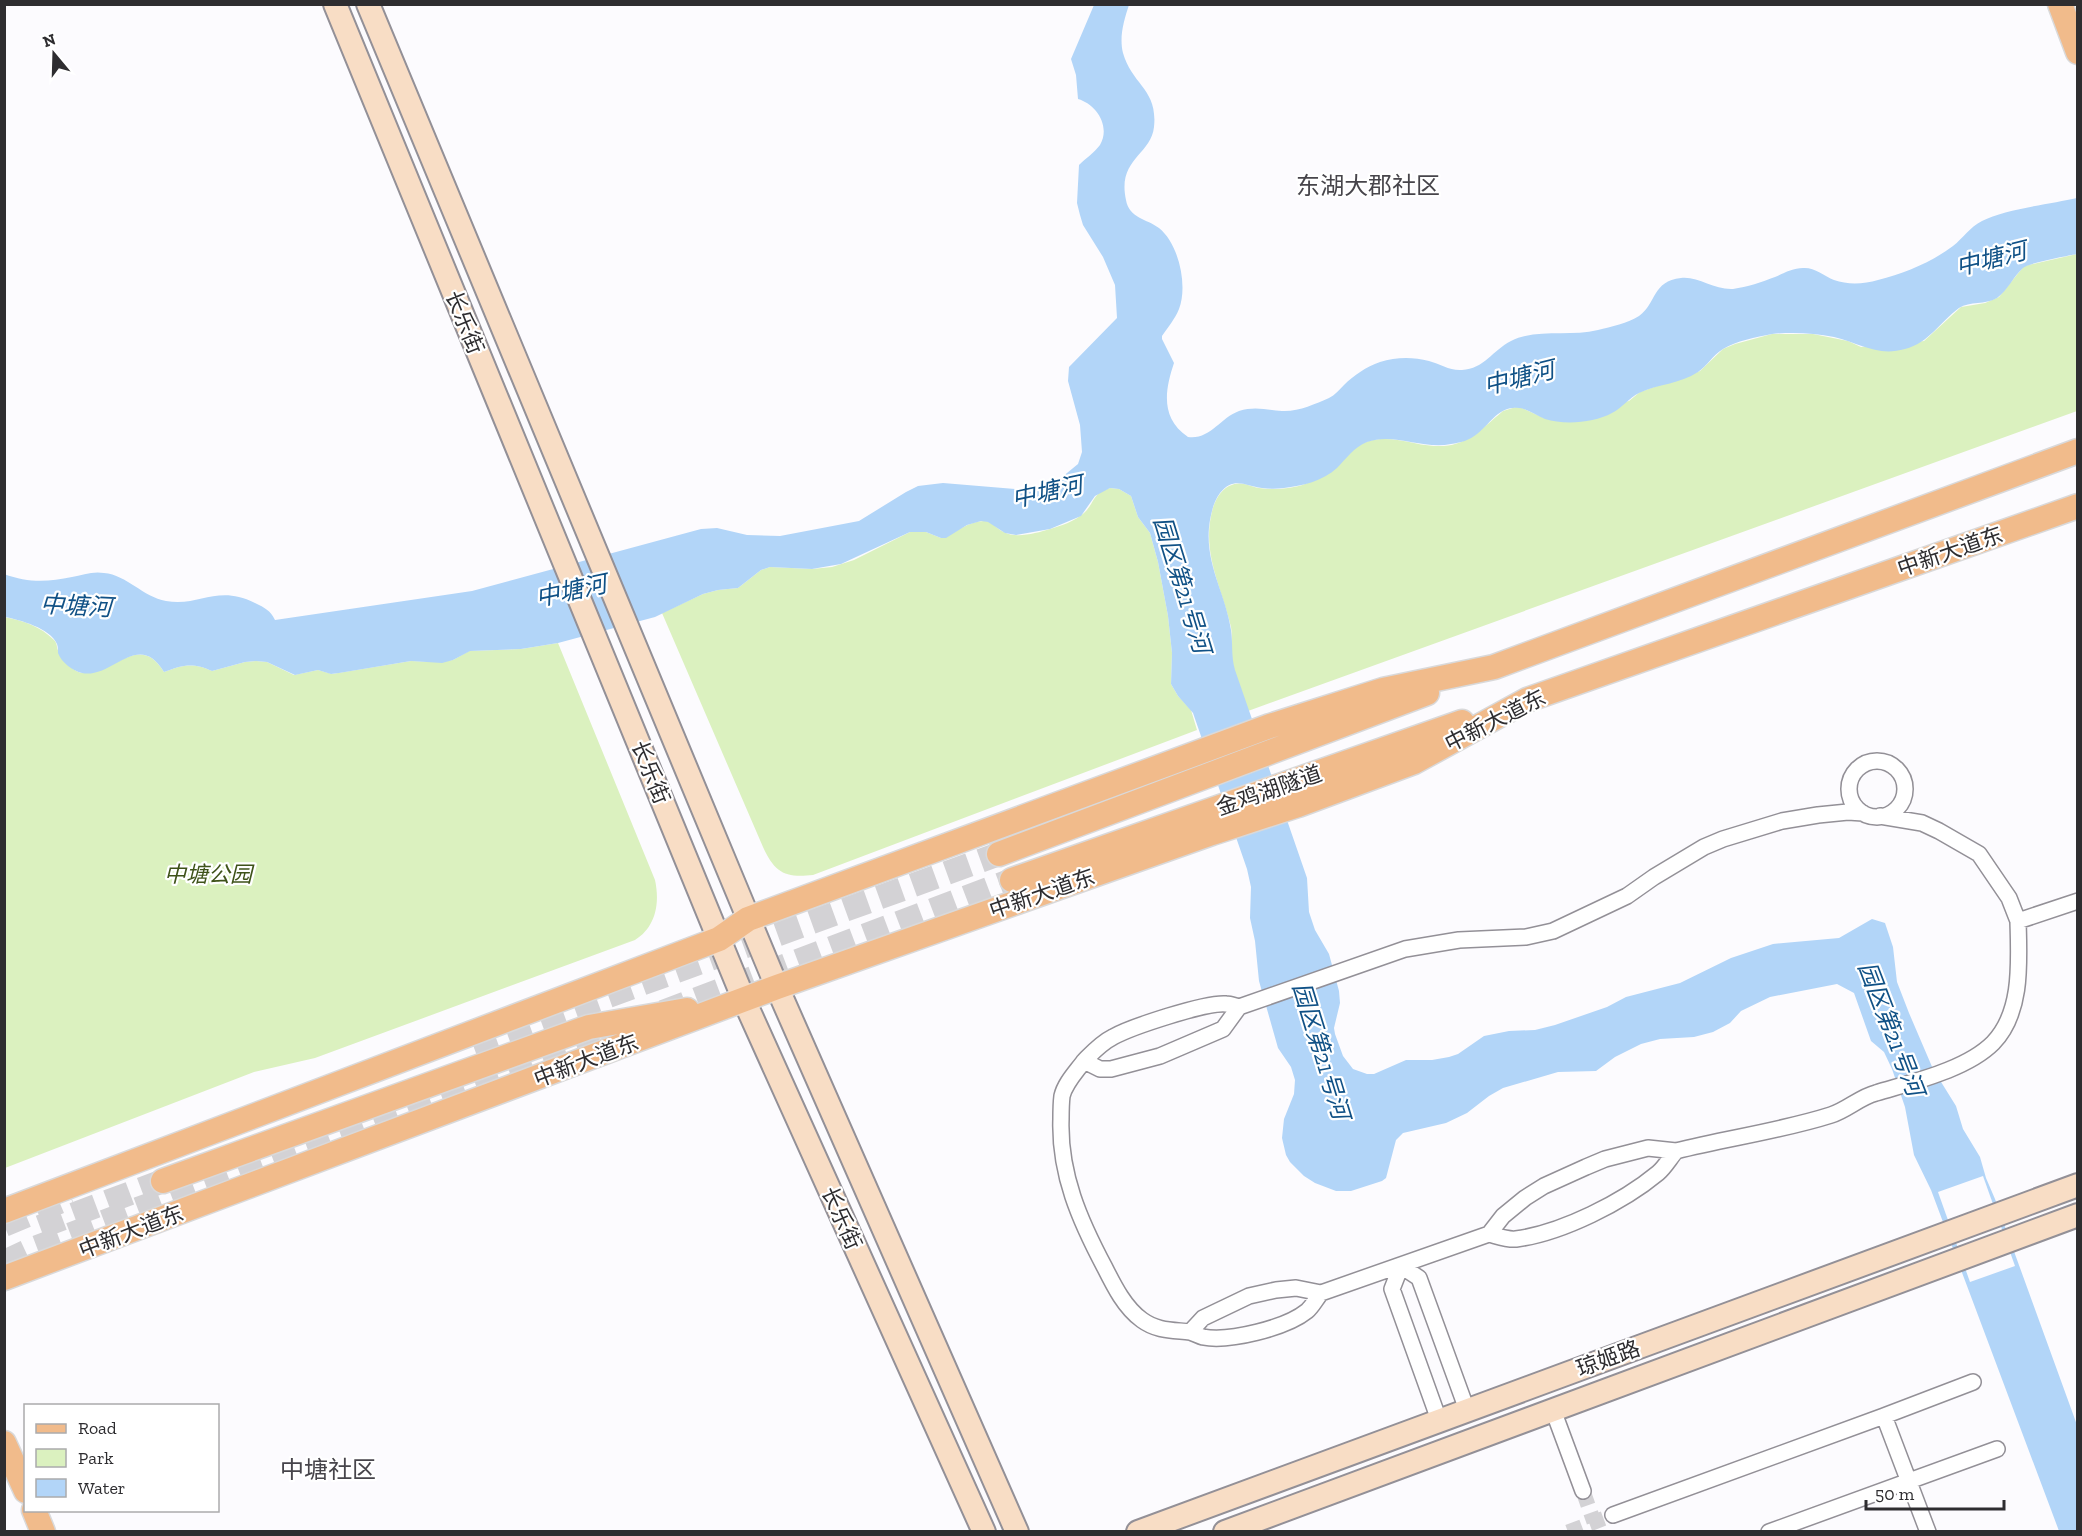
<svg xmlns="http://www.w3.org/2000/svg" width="2082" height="1536" font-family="'Zilla Slab','Noto Sans SC',serif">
<rect width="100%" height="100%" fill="#fcfbfe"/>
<path fill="#dbf1bf" d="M2077 254V411L1248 711C1242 694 1235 677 1232 659 1230 648 1233 638 1231 627 1222 589 1203 556 1211 516 1213 505 1218 492 1229 486 1241 480 1248 486 1259 488 1273 490 1292 489 1305 484 1325 477 1350 446 1369 441 1384 437 1399 440 1414 443 1460 453 1471 438 1503 411L1516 407 1522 408 1544 418 1629 401 1640 392 1700 371 1723 349 1735 344 1772 334H1813L1848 341 1861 347 1924 341 1961 307 1985 303 1999 297 2024 266Z
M1110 488 1119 489 1131 496 1138 517 1150 533 1158 562 1168 616 1172 653 1171 684 1178 696 1191 710 1197 730 813 875C785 878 775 873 763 847L662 613 703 594 718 590 738 588 761 570 770 567 812 569 832 567 854 560 910 532H926L941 538C955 533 969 521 984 521 993 521 996 529 1004 532 1016 539 1037 533 1050 529 1061 526 1075 521 1084 513 1095 503 1092 493 1110 488Z
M4 617C24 621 40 626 54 640 58 644 56 648 59 652 63 660 73 672 83 673 114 675 139 631 164 672 182 665 193 662 212 671L245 662 256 661 267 662 294 675 318 670 332 674 411 661 434 662 453 660 469 651 521 649 558 643 655 880C660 903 656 927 635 940L315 1058 254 1072 5 1168Z"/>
<path fill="#b2d5f8" d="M1094 5H1129C1124 20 1119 37 1123 53 1132 85 1158 89 1154 127 1151 155 1117 159 1126 200 1129 218 1147 219 1159 228 1179 244 1188 286 1179 309 1175 319 1168 327 1162 336V339L1174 363C1165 390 1160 418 1188 437 1210 440 1220 418 1239 411 1255 406 1267 410 1282 411 1298 412 1315 404 1329 398 1335 395 1339 390 1344 385 1354 375 1366 367 1380 362 1396 357 1413 357 1429 361 1440 364 1450 371 1462 370 1484 369 1493 350 1511 341 1537 328 1570 337 1598 330 1611 327 1628 323 1639 316 1657 303 1652 281 1681 278 1698 276 1714 290 1733 289 1747 287 1762 282 1775 277 1784 273 1793 268 1803 268 1814 267 1824 276 1834 280 1848 285 1864 284 1878 280 1905 273 1930 263 1953 246 1963 238 1970 227 1982 221 2005 209 2051 204 2077 198V254C2067 256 2028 263 2023 268 2013 277 2008 290 1997 298 1985 305 1970 301 1959 308 1940 322 1929 343 1905 349 1877 357 1860 343 1834 337 1814 333 1792 332 1772 334 1756 337 1736 341 1723 349 1713 355 1707 366 1698 372 1680 384 1658 384 1639 393 1629 398 1622 408 1612 413 1594 423 1564 425 1545 419 1534 415 1525 406 1513 408 1497 409 1489 425 1477 434 1470 440 1460 443 1451 444 1423 450 1394 432 1367 442 1354 447 1346 459 1337 468 1323 481 1302 486 1284 488 1277 489 1269 489 1262 488 1245 486 1234 476 1220 493 1214 501 1212 510 1210 520 1203 562 1225 591 1231 630 1233 644 1231 656 1235 670L1307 878 1309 912 1315 930 1329 954 1339 991 1340 1003 1334 1028 1335 1034 1343 1056 1353 1069 1367 1074H1374L1406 1060H1432L1449 1057 1458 1054 1484 1036 1509 1031 1535 1030 1555 1025 1607 1007 1626 997 1680 983 1731 958 1773 944 1839 938 1872 919 1885 923 1893 947 1897 982 1909 1013 1933 1069 1956 1106 1963 1129 1980 1157 1986 1178 1995 1199 2077 1425V1531H2059L1931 1190 1914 1155 1905 1107 1892 1069 1884 1052 1871 1041 1854 993 1837 984 1770 997 1741 1011 1730 1023 1713 1032 1694 1037 1660 1039 1641 1044 1615 1057 1596 1071 1558 1072 1503 1088 1489 1096 1467 1113 1446 1123 1403 1133 1396 1140 1386 1178 1382 1181 1351 1191H1336L1315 1183 1304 1176 1290 1162 1286 1155 1282 1138 1284 1119 1294 1094 1295 1080 1291 1067 1278 1048 1259 981 1255 941 1250 918 1251 887 1247 869 1193 713 1178 696 1171 684 1172 653 1168 616 1158 562 1150 533 1138 517 1131 496 1119 489 1110 488 1095 496 1081 516 1050 529 1016 535 1005 533 988 522 981 521 967 525 946 538H941L926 532H910L841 564 812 569 770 567 761 570 738 588 718 590 703 594 655 617 558 643 521 649 470 651 453 660 442 663 411 661 339 673 331 674 318 670 295 675 267 662 256 661 245 662 212 671C193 662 182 665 164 672 138 629 113 679 82 673 73 671 61 662 58 653 58 650 58 647 57 644 50 628 20 620 5 617L4 574C28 583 48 582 72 577 82 575 93 571 104 573 127 575 143 597 166 601 200 607 217 584 255 603 265 608 270 610 275 620L472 591 701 529 717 528 747 535 780 536 859 521 906 492 918 486 943 483 1026 490 1056 482 1078 464 1082 452 1080 425 1068 381 1069 367 1117 318 1115 285 1103 257 1083 225 1080 215 1077 203 1079 165C1086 158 1094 153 1100 145 1111 126 1096 104 1078 99L1076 75 1071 59Z"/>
<path fill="#fcfbfe" d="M1983 1176 2015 1266 1970 1282 1938 1192Z"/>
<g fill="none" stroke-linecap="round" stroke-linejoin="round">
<path stroke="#d3d2d5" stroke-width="15" stroke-dasharray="15 8" stroke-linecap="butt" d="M1583 1491 1594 1522
M1568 1532 1613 1515"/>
<path stroke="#d3d2d5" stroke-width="24" stroke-dasharray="24 12" stroke-linecap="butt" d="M663 1012 1012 880
M473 1045 999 854
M4 1225 71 1197
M40 1227 163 1181
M4 1262 32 1249 602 1034"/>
<g stroke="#939097" stroke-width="18">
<path id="minor" d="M1849 789a28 28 0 1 1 56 0a28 28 0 1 1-56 0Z
M1880 816 1922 823 1939 831 1979 854 2009 898 2018 921
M1239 1007 1405 949 1459 940 1526 937 1553 931 1627 896 1654 877 1704 847 1723 839 1782 821 1818 815 1848 812 1863 813
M1084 1061C1093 1052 1101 1043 1113 1037 1131 1027 1206 1002 1226 1004 1230 1004 1235 1006 1239 1007L1223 1029 1160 1056 1111 1069H1100L1084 1061C1076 1072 1065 1083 1062 1096 1061 1104 1061 1112 1061 1119 1059 1174 1080 1221 1105 1268 1114 1286 1125 1308 1142 1320 1157 1331 1172 1330 1190 1332
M1676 1151C1727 1138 1781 1131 1831 1115 1847 1110 1860 1097 1876 1093 1912 1082 1966 1070 1993 1043 2023 1012 2019 961 2018 921L2078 901
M1321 1293C1316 1299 1312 1307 1307 1311 1286 1328 1229 1342 1203 1337 1199 1336 1194 1333 1190 1332L1203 1318 1249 1296 1276 1290 1296 1288 1321 1293 1489 1234C1497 1236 1508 1240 1516 1239 1562 1233 1623 1202 1658 1173 1665 1167 1670 1158 1676 1151L1648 1148 1605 1159 1586 1167 1544 1186 1525 1198 1503 1216 1489 1234
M1553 1410 1583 1491
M1884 1416 1973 1382
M1439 1420 1392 1289 1401 1266 1419 1278 1467 1410
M1613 1515 1884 1416 1928 1532
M1769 1532 1997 1449"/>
</g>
<g stroke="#939097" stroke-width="26">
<path id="secondary" d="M335 4 744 1000 984 1532
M368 4 777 987 1017 1532
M1138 1532 2078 1185
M1225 1532 2078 1215"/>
</g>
<g stroke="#d9d9da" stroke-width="27">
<path id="primary" d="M2060 4 2078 52
M999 854 1427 693
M1012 880 1462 722
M163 1181 589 1027 687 1010
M4 1211 719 939 748 919 1270 726 1383 690 1494 667 2078 451
M4 1278 777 987 1212 833 1298 805 1414 762 1527 700 2078 506
M4 1443 26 1491
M34 1510 43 1532"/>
</g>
<use href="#minor" stroke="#fff" stroke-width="15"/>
<use href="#secondary" stroke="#f8ddc5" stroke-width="22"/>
<use href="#primary" stroke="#f1bb8b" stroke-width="24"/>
</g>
<g text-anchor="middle" stroke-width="4.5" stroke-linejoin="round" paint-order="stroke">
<g font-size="22" fill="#2e2d30" stroke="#fff">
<text transform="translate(465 322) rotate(68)" y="8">长乐街</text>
<text transform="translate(1950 551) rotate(-19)" y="8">中新大道东</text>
<text transform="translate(1495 720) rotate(-27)" y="8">中新大道东</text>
<text transform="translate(651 772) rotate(68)" y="8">长乐街</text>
<text transform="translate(1269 790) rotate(-19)" y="8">金鸡湖隧道</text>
<text transform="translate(1042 893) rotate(-19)" y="8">中新大道东</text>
<text transform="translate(586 1060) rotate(-21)" y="8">中新大道东</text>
<text transform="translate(842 1218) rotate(66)" y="8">长乐街</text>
<text transform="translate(131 1231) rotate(-21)" y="8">中新大道东</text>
<text transform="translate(1608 1358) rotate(-20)" y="8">琼姬路</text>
</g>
<g font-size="22" font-style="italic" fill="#3e5219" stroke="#fff">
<text x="208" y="882">中塘公园</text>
</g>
<g font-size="24" fill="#47454b" stroke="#fff">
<text x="1368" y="194">东湖大郡社区</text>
<text x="328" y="1478">中塘社区</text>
</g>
<g font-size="24" font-style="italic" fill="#105186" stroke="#fff">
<text transform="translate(1991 259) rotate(-14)" y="8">中塘河</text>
<text transform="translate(1519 378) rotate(-14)" y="8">中塘河</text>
<text transform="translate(1047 492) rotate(-12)" y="8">中塘河</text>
<text transform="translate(1182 585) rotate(73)" y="8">园区第21号河</text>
<text transform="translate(571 591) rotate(-12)" y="8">中塘河</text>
<text transform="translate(76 606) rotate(3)" y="8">中塘河</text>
<text transform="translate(1891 1029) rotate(69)" y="8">园区第21号河</text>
<text transform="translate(1321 1051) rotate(73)" y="8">园区第21号河</text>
</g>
</g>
<rect width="2082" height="1536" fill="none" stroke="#2e2d30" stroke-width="12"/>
<rect x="24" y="1404" width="195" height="108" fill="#ffffff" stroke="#ababac" stroke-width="1.5"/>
<rect x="36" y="1424" width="30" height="9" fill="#f1bb8b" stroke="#ababac" stroke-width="1.5"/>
<text x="78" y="1434" font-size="18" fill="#2e2d30">Road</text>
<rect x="36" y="1449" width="30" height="18" fill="#dbf1bf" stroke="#ababac" stroke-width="1.5"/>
<text x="78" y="1464" font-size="18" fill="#2e2d30">Park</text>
<rect x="36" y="1479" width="30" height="18" fill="#b2d5f8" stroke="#ababac" stroke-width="1.5"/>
<text x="78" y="1494" font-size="18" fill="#2e2d30">Water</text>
<g transform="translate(54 54) rotate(341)" stroke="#ffffff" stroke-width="4.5" paint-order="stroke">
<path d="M0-4.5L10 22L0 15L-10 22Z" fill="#2e2d30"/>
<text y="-9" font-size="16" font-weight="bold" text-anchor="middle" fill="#2e2d30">N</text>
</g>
<path d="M1866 1500v9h138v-9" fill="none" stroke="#2e2d30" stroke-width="3"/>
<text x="1875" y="1500" font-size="18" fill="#2e2d30" stroke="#ffffff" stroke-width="4.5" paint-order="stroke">50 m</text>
</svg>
